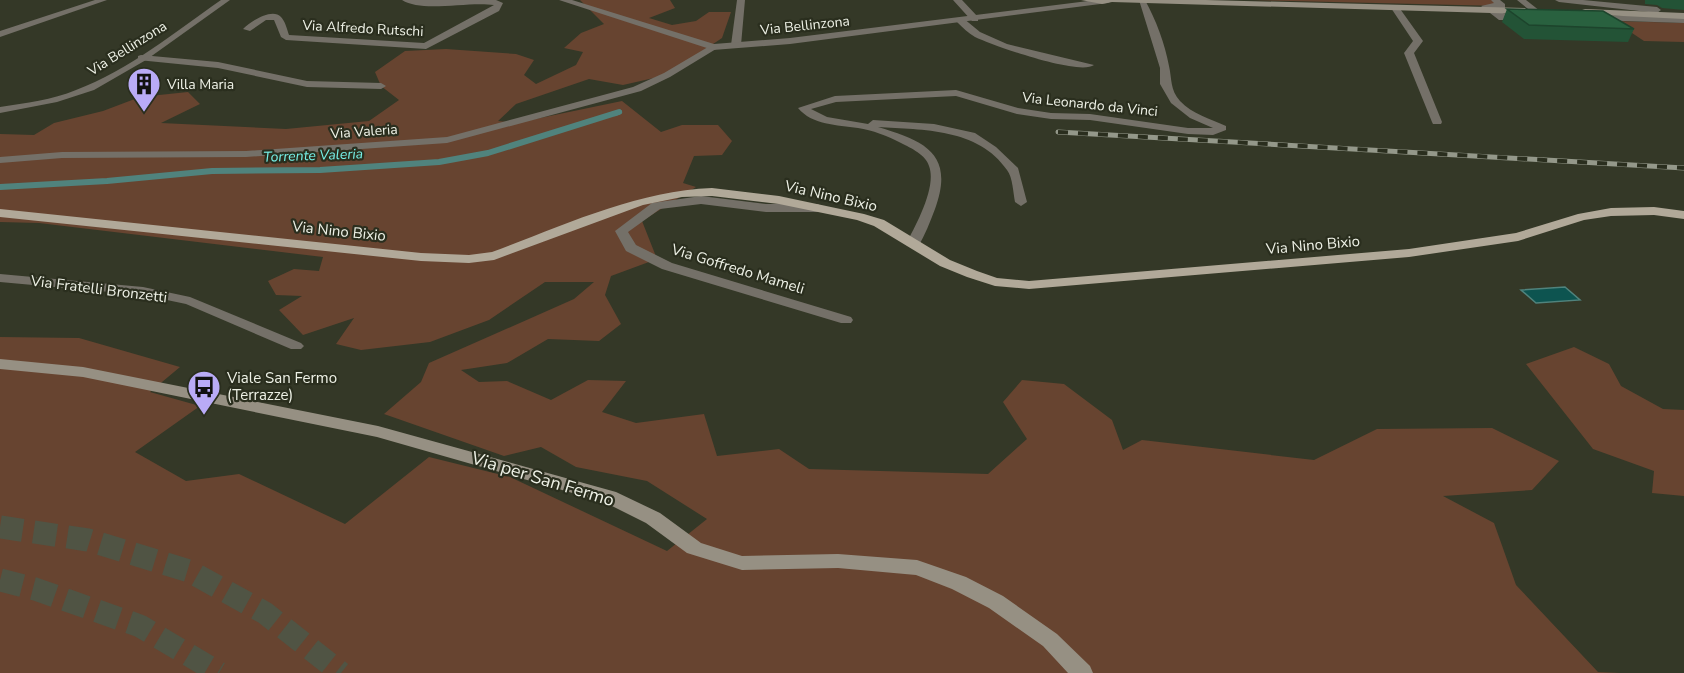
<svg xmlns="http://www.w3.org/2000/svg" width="1684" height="673" font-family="'Nunito Sans',sans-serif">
<rect width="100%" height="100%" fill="#343827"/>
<path fill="#674430" d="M580 0H670L675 8 649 18 672 25 696 21 709 12H731L722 38 667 75 623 85 589 79 516 104 498 121 516 123 622 101 661 132 682 125H718L732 141 722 155 694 156 683 183 696 187 642 221 657 259 611 276 605 295 621 324 599 341 548 339 507 363 461 370 479 382 507 381 551 400 588 380 626 381 602 412 636 423 704 414 717 456 779 449 809 469 988 474 1027 439 1003 402 1022 380 1064 384 1112 420 1123 450 1142 440 1314 460 1377 429 1492 428 1559 461 1532 490 1443 496 1494 523 1516 585 1598 672 1620 673H0V337L79 338 180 367 150 392 200 406 135 452 186 481 239 474 345 524 429 457 510 477 667 551 707 519 647 481 576 467 541 447 504 456 384 414 421 382 429 363 574 299 594 282H545L489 320 430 342 361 350 336 344 354 318 303 335 279 310 302 296 276 295 268 281 294 269 319 271 323 257 39 223 0 222V134L34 135 54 123 103 111 140 97 188 92 200 104 161 123 286 129 369 121 399 100 381 86 375 72 405 51 446 49 516 54 534 60 524 75 536 84 576 65 583 52 564 48 581 33 604 24Z
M1252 0H1495L1502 6Z
M1614 21 1684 23V42L1644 41Z
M1574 347 1609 364 1621 386 1663 409 1684 410V496L1652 493 1654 471 1593 449 1526 364Z"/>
<path fill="#0d5450" stroke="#50837d" stroke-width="1.5" d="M1565 287 1580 300 1536 303 1521 290Z"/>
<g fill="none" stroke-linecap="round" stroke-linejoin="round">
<path stroke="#50837d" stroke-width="4.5" d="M615 114 620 112"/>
<path stroke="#50837d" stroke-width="6" d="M0 187 107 181 212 171 320 170 439 162 488 153 619 112"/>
<path stroke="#505444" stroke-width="23" stroke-dasharray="23 11" stroke-linecap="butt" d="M0 527 88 540 189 571 265 613 341 673
M0 580 35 589 140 626 219 673"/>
<path fill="#747068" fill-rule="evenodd" d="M95 0H107L0 37V31Z
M402 0H496L503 3 499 11 426 49 286 40 281 37 274 20H266L250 31 243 29C250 22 272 7 281 17 285 21 287 29 289 35L424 43 494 5C468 1 422 13 402 0Z
M737 0H745L741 45 736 48 731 45Z
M953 0H962L978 17V21H972Z
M1139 0H1145C1156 20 1165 44 1169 66 1172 79 1170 90 1180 101 1192 114 1211 119 1226 126V130L1213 135 1188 134 1090 120 1051 119 1017 114 956 96 836 102 811 109 827 117 868 124 873 120 934 124 975 133 996 147 1018 168 1027 202 1021 206 1015 202C1013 193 1013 178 1007 170 978 128 923 130 878 127 925 141 955 154 935 209 930 222 925 235 918 247L913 248 906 244C916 225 937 187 929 166 926 155 911 148 901 143 888 136 872 130 858 128 837 125 812 125 798 108L835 96 956 90 1018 108 1051 113 1090 114 1188 128H1213L1190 118 1171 103 1160 84V68Z
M1491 0H1500L1505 4V8L1494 9C1506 18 1515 10 1526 17L1522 20H1499L1481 6 1494 3Z
M1517 0H1526L1540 11 1533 13Z
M1555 0H1583L1657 7 1661 10 1657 13 1559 2Z
M1392 6H1398L1423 41 1414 53 1442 122 1441 124H1433L1432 122 1404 53 1413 41 1391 8Z
M1597 15 1684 17V23L1594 20 1593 18Z
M957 18H963L980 32 1007 44 1094 65C1079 76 994 46 975 37 968 33 963 28 957 22Z
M713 44 718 47 716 49 670 77 641 91 447 143 246 157 62 158 0 163V157L62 152 246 151 447 137 633 87 664 73Z
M141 55 218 62 307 81 381 83 386 86 381 89 307 87 218 68 138 60V56Z
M701 196 766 204H818L824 208 818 212H766L701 204 660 209 628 232 636 245 672 263 851 317 853 320 851 323H841L662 269 626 251 615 231 652 203Z
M0 274 143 287 190 297 301 343 304 346 301 349H291L186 304 143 295 0 282Z"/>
<path fill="#747068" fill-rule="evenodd" d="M221 0H230L146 60 94 90 57 102 0 113V107C26 103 52 100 76 90 129 70 175 32 221 0Z
M559 0H572L714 44 790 38 1096 0 1112 1 1108 3 790 44 713 50Z"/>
<path fill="#969083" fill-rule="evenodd" d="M1081 0H1206L1525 8 1529 11 1525 14 1112 2 1102 4Z
M1585 9 1684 13V19L1582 14V10Z
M0 359 83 367 378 426 616 492 660 513 701 543 742 556 838 554 917 560 966 577 1003 596 1057 634 1090 666 1093 673H1068L1043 646 989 608 952 589 916 575 838 568 742 570 687 553 646 523 604 502 377 437 83 377 0 369Z"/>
<path fill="#b1a999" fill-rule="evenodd" d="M712 188 779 196 864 214 884 220 950 260 977 271 997 278 1029 281 1409 249 1516 233 1578 214 1611 208 1654 207 1684 211V219L1654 215 1611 216 1584 220 1518 241 1409 257 1029 289 995 286 967 277 940 266 874 226 857 220 779 204 712 196 682 197 643 205 494 260 469 263 421 261 0 217V209L421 253 469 255 492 252C563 226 635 191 712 188Z"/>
<g stroke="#94988a" stroke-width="5">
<path id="rail" d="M1058 132 1684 168"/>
</g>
<use href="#rail" stroke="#2a2e1e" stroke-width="4" stroke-dasharray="10" stroke-linecap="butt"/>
</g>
<path fill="#235336" d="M1645 0H1684V10L1662 8 1657 5 1645 4Z
M1507 9 1634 29 1628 42 1524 39 1502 22Z"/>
<path fill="#29613f" stroke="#1d442c" stroke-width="1.5" d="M1507 9 1603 11 1634 29 1529 25Z"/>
<defs>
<g id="building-pin" transform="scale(1.725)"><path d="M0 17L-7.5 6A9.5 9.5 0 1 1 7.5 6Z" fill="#b9abf7" stroke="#2a2e1e"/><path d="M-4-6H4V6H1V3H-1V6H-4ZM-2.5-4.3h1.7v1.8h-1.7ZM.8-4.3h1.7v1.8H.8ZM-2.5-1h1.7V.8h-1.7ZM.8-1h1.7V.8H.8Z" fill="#111"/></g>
<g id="bus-pin" transform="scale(1.725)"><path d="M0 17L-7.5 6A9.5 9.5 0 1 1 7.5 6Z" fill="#b9abf7" stroke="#2a2e1e"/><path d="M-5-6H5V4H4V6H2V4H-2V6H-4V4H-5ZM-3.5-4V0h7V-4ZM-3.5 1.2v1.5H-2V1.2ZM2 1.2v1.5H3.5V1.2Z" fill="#111"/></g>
</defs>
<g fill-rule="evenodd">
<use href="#building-pin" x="144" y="84"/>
<use href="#bus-pin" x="204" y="387"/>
</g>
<g text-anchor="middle" stroke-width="4.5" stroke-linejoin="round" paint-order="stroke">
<g font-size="14" fill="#eef1e6" stroke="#2a2e1e">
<text transform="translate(805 25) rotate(-6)" y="5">Via Bellinzona</text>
<text transform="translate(363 28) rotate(3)" y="5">Via Alfredo Rutschi</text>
<text transform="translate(127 48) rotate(-32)" y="5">Via Bellinzona</text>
<text transform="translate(1090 104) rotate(6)" y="5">Via Leonardo da Vinci</text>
<text transform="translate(364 131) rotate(-4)" y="5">Via Valeria</text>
</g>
<g font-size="14" fill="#eef1e6" stroke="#2a2e1e" text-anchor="start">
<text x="167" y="89">Villa Maria</text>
</g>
<g font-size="14" font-style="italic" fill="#77f2e9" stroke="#2a2e1e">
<text transform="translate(313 155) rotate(-2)" y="5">Torrente Valeria</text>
</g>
<g font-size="15" fill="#eef1e6" stroke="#2a2e1e">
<text transform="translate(831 196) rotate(13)" y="5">Via Nino Bixio</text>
<text transform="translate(339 231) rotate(6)" y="5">Via Nino Bixio</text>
<text transform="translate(1313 245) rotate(-5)" y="5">Via Nino Bixio</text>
<text transform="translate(738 269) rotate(17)" y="5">Via Goffredo Mameli</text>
<text transform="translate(99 289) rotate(7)" y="5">Via Fratelli Bronzetti</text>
</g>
<g font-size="15" fill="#eef1e6" stroke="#2a2e1e" text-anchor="start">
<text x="227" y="383">Viale San Fermo<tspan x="227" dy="17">(Terrazze)</tspan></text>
</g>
<g font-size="18" fill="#eef1e6" stroke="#2a2e1e">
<text transform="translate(543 479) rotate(17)" y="6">Via per San Fermo</text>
</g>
</g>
</svg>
